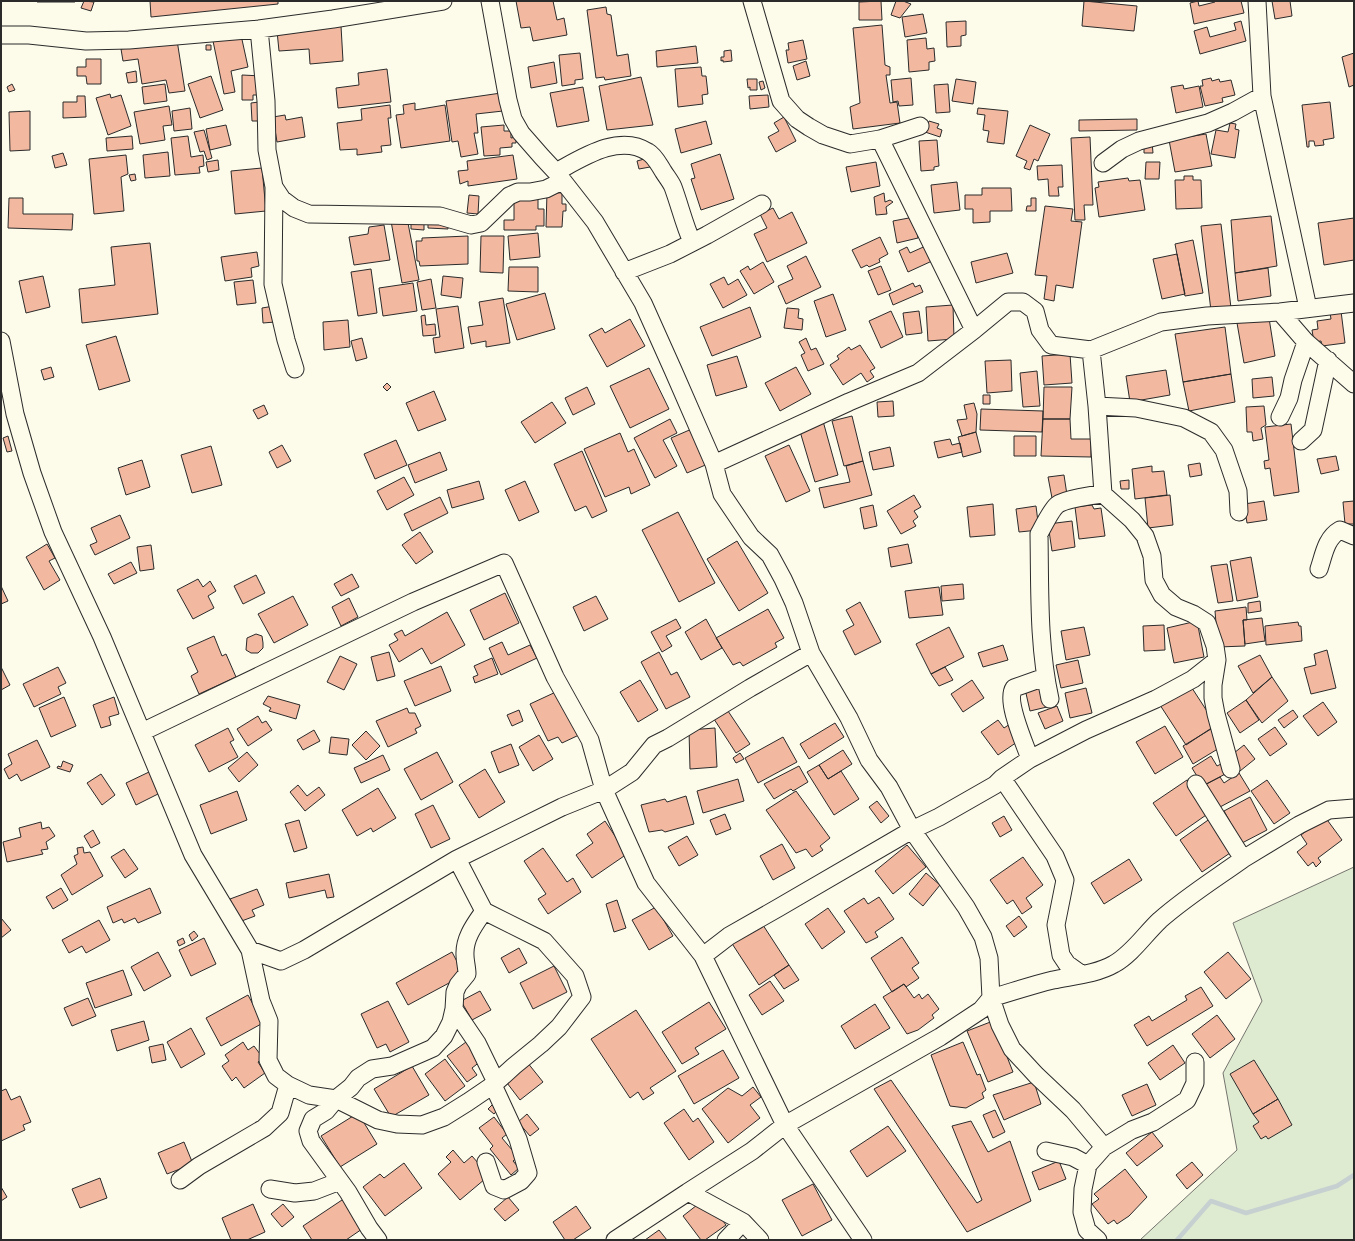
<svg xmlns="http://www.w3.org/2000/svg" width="1355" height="1241" font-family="'Crimson Pro',serif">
<rect width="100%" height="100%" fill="#fdfbea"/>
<path fill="#deebd1" stroke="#74746e" d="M1354 867V1240H1140L1237 1150 1223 1073 1262 1001 1233 923Z"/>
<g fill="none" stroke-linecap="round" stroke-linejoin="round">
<path stroke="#c7d0d0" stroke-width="4.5" d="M1177 1240 1211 1201 1246 1213 1337 1186 1354 1175"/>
</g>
<path fill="#f2b8a0" stroke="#2b2b2b" d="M37 1H75V2H37Z
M84 1 94 2 91 11 81 8Z
M150 1H278V4L151 17Z
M516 1H553L557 20 564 18 567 35 533 41 530 27 521 28Z
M881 1 882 20H859V2Z
M896 1H903L911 4 900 18 891 15Z
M1084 1 1137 6 1134 31 1082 26Z
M1198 1 1199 6 1215 2V1H1241L1244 13 1194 24 1190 3Z
M1272 1H1290L1292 16 1275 19Z
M606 7 607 14 611 15 617 56 628 54 631 76 605 80 604 77 596 78 587 10Z
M923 14 927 33 905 37 902 17Z
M966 21V35L961 36V46L947 47 946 22Z
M1241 21 1246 41 1200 54 1194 31 1207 27 1210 37 1236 30 1234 23Z
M882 25 885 65 890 67V75H886L890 103 897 102 900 123 853 129 850 107 860 103 853 28Z
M341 26 343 61 310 64 309 49 279 51 277 31Z
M241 35 248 67 231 71 235 92 224 94 213 41Z
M926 38 927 49 934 48 935 61 929 62V70L909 72 907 40Z
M177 40 185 91 169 93 166 80 142 84 138 59 123 61 121 49Z
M803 40 807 59 788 63 786 50H789L788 43Z
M206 45H211V50H206Z
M696 46 698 63 657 67 656 51Z
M731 50 732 61 723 62V60L721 61V57H724V51Z
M580 53 583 79 575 80V84L562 86 559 55Z
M1354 53V85L1349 87 1342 57Z
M86 59H101V84H87L86 76H77V67H86Z
M806 61 810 76 797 80 793 66Z
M554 62 557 83 531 88 528 67Z
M701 67 702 76H706L708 94 702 95 703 104 678 107 675 69Z
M387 69 391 102 338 108 336 88 359 85 358 73Z
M136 71 137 82 128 83 126 73Z
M242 75 262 76 261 95H253V100H242Z
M211 76 223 110 200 118 188 84Z
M641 77 653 125 607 130 599 86Z
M911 78 913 105 899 106 898 101 893 102 891 80Z
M1211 78 1212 81 1219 79 1220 82 1231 80 1235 95 1222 98 1223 102 1205 106 1200 86H1203L1202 80Z
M747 79H757V90H750V87L748 88Z
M956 79 976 82 973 104 952 101Z
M763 81 765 88 761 90 759 82Z
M12 84 15 90 9 92 7 87Z
M165 84 167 101 144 104 142 87Z
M948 84 950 112 936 113 934 85Z
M1183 85 1184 89 1199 86 1203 107 1176 113 1171 87Z
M583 87 589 121 557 127 550 93Z
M501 93 503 111 476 114 478 133H474L478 154 461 157 458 141 452 142 446 101Z
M110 94 111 98 121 95 131 126 108 135 96 98Z
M768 95 769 107 750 109 749 96Z
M77 96H85L86 117 63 118V102H77Z
M259 102 263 121H252L251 103Z
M1330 102 1334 138 1323 140 1324 145 1315 146 1314 141H1309V147H1307L1302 105Z
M415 103V110L445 105 450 141 401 148 396 115 404 114 403 105Z
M390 105 391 118H388L391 145 381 146 382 152 357 155V149L340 150 337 123 362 120 361 109Z
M169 106 172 125 163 126 165 140 140 144 134 112Z
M190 108 192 129 174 131 172 111Z
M978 108 1008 111 1004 144 987 142 989 131 983 130 985 115 977 114Z
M30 111V150L10 151 9 112Z
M285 115 286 120 302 117 305 137 277 142 273 117Z
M784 117 796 141 776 152 768 137 779 131 774 123Z
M1137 119V130L1079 131V120Z
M706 121 712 144 681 153 675 129Z
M929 121 939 124 937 128 942 130 940 137 925 132Z
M1230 123 1236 124 1235 129 1239 130 1235 158 1211 154 1216 130 1228 132Z
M226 125 231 145 210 150 206 129Z
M504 125V131H511V138L516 137V143H512V147L500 148V155L484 156 481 127Z
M1030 125 1050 134 1038 161 1034 159 1030 170 1024 168 1027 161 1016 156Z
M204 130 212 158 207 160 204 151 200 152 194 132Z
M1206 134 1212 166 1175 172 1169 140Z
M132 136 133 149 107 151 106 138Z
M188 136 191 157 203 155 204 166 199 167 200 173 175 175 171 138Z
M1090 137 1093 205H1084L1085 220H1075L1071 138Z
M937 140 939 166 934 167V170L921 171 919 141Z
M1152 142 1153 153H1144V143Z
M168 152 170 176 145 178 143 155Z
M63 153 67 165 55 168 52 156Z
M720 154 734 199 701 210 691 179 695 178 691 164Z
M126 155 128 174 121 177 124 211 94 214 89 159Z
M513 155 517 179 468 186V181L460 184 458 171 468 170 467 161Z
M648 158 650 167 639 169 637 161Z
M218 160 219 170 208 172 206 162Z
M876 162 880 186 851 192 846 167Z
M1146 162H1160L1159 179H1145Z
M1062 165 1063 187H1058L1059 196H1049L1048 179 1038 180 1037 166Z
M262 168 266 211 235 214 231 171Z
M135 174 136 180 131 181 129 175Z
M1184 176H1193V180H1201L1202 208 1176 209 1175 180H1184Z
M1128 178 1129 181 1140 180 1145 210 1099 217 1095 188 1099 187 1098 182Z
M957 182 960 210 934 213 931 185Z
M982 188H1011L1012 211H990V222L973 223V209H965V195H982Z
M547 192 562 193V204H566V211H563L562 227H546Z
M884 193 885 202 890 200 893 202 886 207 887 214 876 215 874 197Z
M469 195 479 196 478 214 467 213Z
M514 196H538V209H544V226H536V230H504V220H514Z
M9 198H23V214H73L72 230 8 228Z
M1031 198H1036V211H1026L1027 206H1031Z
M1045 206 1073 209 1071 221 1082 222 1073 288 1056 285 1054 301 1044 299 1047 276 1035 275Z
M773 208 779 219 792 212 807 243 767 262 754 234 767 228 760 214Z
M1271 216 1277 266 1235 273 1231 220Z
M914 217 918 238 897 243 893 221Z
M407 218 419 280 402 283 391 221Z
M428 218 449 219 448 229 428 228Z
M1354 218V260L1324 265 1318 223Z
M411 219H424V230L411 229Z
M1221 224 1231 308 1211 311 1201 226Z
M384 225 390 260 354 265 349 237 368 234 369 227Z
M538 233 540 257 510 260 508 236Z
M468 236V264L420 266 419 261H417L416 241H422V238Z
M481 236H504L503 273 480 272Z
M880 237 888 254 879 259 880 262 869 267 867 265 861 268 852 250Z
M1193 240 1203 293 1185 296 1175 244Z
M150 243 158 314 82 323 79 289 115 285 111 247Z
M930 244 932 261 908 272 899 251 907 247 910 253Z
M257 252 259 266 251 268 252 277 225 281 221 257Z
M1007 253 1013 273 976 283 971 262Z
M1177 254 1185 294 1162 299 1153 259Z
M806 256 821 287 786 304 778 286 793 279 787 266Z
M763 262 774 282 754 294 740 271 748 266 750 270Z
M881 266 891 290 878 295 868 271Z
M509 267H538V292L508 291Z
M1268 268 1271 296 1238 301 1235 273Z
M371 269 377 313 358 316 351 272Z
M43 276 50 307 26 313 19 281Z
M443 276 463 278 461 298 441 295Z
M724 277 728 285 738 279 747 295 723 308 710 284Z
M431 279 436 308 422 310 417 282Z
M253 280 256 303 237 305 234 282Z
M413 283 417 311 383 316 379 288Z
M913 283 915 287 920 285 923 292 893 305 889 294Z
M545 293 555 329 517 340 506 304Z
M833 294 846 330 826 337 814 301Z
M503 298 510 343 486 347V341L471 344 468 327 483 325 479 302Z
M953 305 954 339 928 341 926 307Z
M274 306 275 322 263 323 262 308Z
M458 306 464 348 435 353 433 338 440 337 436 309Z
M750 307 761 337 712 356 700 327Z
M787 308 799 309 798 318 803 319 802 330 784 328Z
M891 311 903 337 881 348 869 321Z
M919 311 922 333 906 335 903 313Z
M1341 311 1345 343 1322 346 1321 341 1314 342 1312 330 1318 329 1317 321 1331 319 1330 313Z
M425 315 426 325 435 324 436 335 423 336 421 316Z
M1269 318 1275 356 1244 363 1237 323Z
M630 319 645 346 607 367 589 335 602 328 605 333Z
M348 320 350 347 324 350 323 322Z
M1225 327 1231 374 1183 382 1175 334Z
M116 336 130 381 99 390 86 345Z
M362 338 367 358 356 361 351 341Z
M806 338 811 350 816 348 824 364 808 371 801 355 805 353 799 342Z
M860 345 875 368 870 371 874 377 867 382 861 373 843 385 830 365 839 359 837 356 849 347 851 350Z
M1070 354 1072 383 1044 385 1042 356Z
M737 356 747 387 716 396 707 365Z
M1011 360 1012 391 987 393 985 361Z
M51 367 54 377 44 380 41 370Z
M796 367 811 394 780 411 765 383Z
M649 368 669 409 630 428 610 386Z
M1166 370 1170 395 1130 402 1126 376Z
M1037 371 1040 406 1023 407 1020 373Z
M1231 374 1235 402 1189 411 1183 382Z
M1272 377 1274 396 1253 398 1252 379Z
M387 383 391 387 387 391 383 387Z
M587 387 595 404 573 415 565 398Z
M1044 387H1072L1070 419H1043Z
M434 391 446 420 418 431 406 403Z
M983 395H990V404H983Z
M893 401 894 416 878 417 877 402Z
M552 402 566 423 535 443 521 422Z
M974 403 977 414 976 432 962 436 957 420 967 419 964 405Z
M264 405 268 414 258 419 253 410Z
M1264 406 1266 425 1261 428 1263 439 1253 441 1252 432H1247L1246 407Z
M981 409 1043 411 1042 432 980 430Z
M852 416 863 461 844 466 832 421Z
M670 419 677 433 663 440 677 466 655 478 634 438Z
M1043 419H1070L1071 439H1091V457L1041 456Z
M823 421 838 475 815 482 799 428Z
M1291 424 1299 492 1274 496 1270 468 1265 469 1264 461 1269 460 1265 427Z
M694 428 710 463 687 473 671 438Z
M976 432 981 452 963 457 958 437Z
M620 433 628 452 634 449 650 485 631 494 629 487 605 497 584 449Z
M8 436 12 451 7 452 3 438Z
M1014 436H1036V456H1014Z
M950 439 952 445 960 443 962 452 938 458 934 442Z
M396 440 407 465 375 479 364 454Z
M282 445 291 461 277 468 269 452Z
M789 445 810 491 786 502 765 456Z
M211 446 222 485 192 493 181 455Z
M890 447 894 466 873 470 869 452Z
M582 451 607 511 592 518 586 506 575 511 554 464Z
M440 452 447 470 415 483 408 465Z
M1336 456 1339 470 1321 474 1317 459Z
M142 460 150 487 126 495 118 468Z
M863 461 872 495 824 508 819 488 850 482 846 466Z
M1200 463 1202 475 1190 477 1188 465Z
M1152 466V472L1164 471 1167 495 1135 499 1132 469Z
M1064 475 1067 495 1052 498 1048 477Z
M404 477 414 495 387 510 377 491Z
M1129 480V489H1121L1120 481Z
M479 481 484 499 452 508 447 490Z
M525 481 539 512 519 521 505 490Z
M914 495 921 507 914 511 918 517 913 521 916 526 901 534 887 511Z
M1170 495 1173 525 1148 528 1145 498Z
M440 497 448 513 412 531 404 514Z
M1264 501 1267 520 1247 523 1244 504Z
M1354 501V524H1345L1343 502Z
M993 504 995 535 970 537 967 507Z
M873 505 877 526 864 529 860 508Z
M1092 505 1094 509 1101 508 1105 536 1079 539 1075 507Z
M1036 506 1039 530 1019 532 1016 509Z
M678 512 715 583 679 602 642 530Z
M120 515 130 538 95 555 90 545 97 542 91 528Z
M1072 521 1075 547 1052 551 1048 524Z
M420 532 433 552 416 564 402 545Z
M737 541 768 593 739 611 707 559Z
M47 544 55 558 49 561 60 580 44 590 26 557Z
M908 544 912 563 891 567 888 548Z
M151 545 154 569 140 571 137 547Z
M1251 557 1258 597 1237 601 1230 561Z
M131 562 137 573 114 584 108 574Z
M1227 564 1233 601 1218 603 1211 566Z
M352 574 359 587 341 596 334 584Z
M256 575 265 593 243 604 234 586Z
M198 579 203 587 210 581 216 591 208 596 214 608 193 619 177 590Z
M963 584 964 599 942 601 941 586Z
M1 586 8 601 1 604Z
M939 587 943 615 909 618 905 591Z
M505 593 519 623 484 640 470 610Z
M293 596 308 625 274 643 258 614Z
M596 596 608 619 584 631 573 607Z
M349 598 358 617 341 626 332 607Z
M1260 601 1261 611 1248 613V603Z
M860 602 881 642 855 655 843 631 854 625 846 610Z
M1246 607 1247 620H1243L1245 646 1218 647 1215 611Z
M768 609 784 638 775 643 777 647 743 666 740 662 733 665 716 638Z
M447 612 465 645 431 664 422 648 399 662 389 645 398 640 394 634 402 630 405 636Z
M1262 618 1265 641 1245 644 1243 620Z
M676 619 681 628 666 636 672 646 662 652 651 632Z
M706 619 722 648 701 660 685 632Z
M1197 621 1204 657 1174 663 1167 628Z
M1298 622 1299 626H1301L1302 641 1266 645 1265 626Z
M1164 625 1165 650 1144 651 1143 626Z
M949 627 964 657 931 674 916 644Z
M1084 627 1090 655 1066 660 1061 631Z
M256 634 262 636 263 643V648L258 653H251L246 650 247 638Z
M214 636 222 656 226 654 236 677 199 694 191 676 198 672 187 648Z
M502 642 508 655 530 645 537 658 501 675 489 648Z
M1003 645 1008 660 983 667 978 653Z
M1327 650 1336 688 1311 694 1304 668 1316 665 1314 654Z
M389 652 395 676 377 681 371 657Z
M659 652 671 675 677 672 690 697 666 709 641 662Z
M1260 655 1272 677 1253 693 1238 666Z
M340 656 357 664 344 690 327 682Z
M492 658 498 674 475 683 473 677 478 675 474 666Z
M1078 660 1083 683 1061 688 1056 665Z
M441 666 451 691 415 706 404 681Z
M1 667 10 685 1 690Z
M58 667 66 683 58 687 61 694 34 707 23 684Z
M945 667 953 680 939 686 931 674Z
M1272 677 1288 701 1262 723 1246 700Z
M640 680 658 710 638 722 620 692Z
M972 680 984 698 963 712 951 694Z
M1043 685 1047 707 1030 711 1025 689Z
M1190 685 1216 725 1186 745 1160 705Z
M1086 688 1092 713 1070 718 1065 693Z
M558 691 579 735 562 743 558 737 548 741 530 704Z
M268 696 300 705 296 719 269 711 271 708 263 704Z
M64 697 76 726 51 737 39 708Z
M114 697 119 714 109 717 111 725 101 728 93 705Z
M1246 700 1259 720 1240 733 1227 713Z
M1323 702 1337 722 1318 736 1303 716Z
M1057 706 1063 721 1045 729 1038 713Z
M407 708 409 713H415L421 726 415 729 417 733 388 747 376 721Z
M726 708 750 744 736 753 712 716Z
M519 710 523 721 512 726 507 715Z
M1293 710 1298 717 1284 728 1278 720Z
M258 716 262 723 266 721 272 730 248 746 237 729Z
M998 720 1004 728 1010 724 1020 740 998 755 981 732Z
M835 723 844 737 809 759 800 744Z
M1165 726 1183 757 1155 774 1136 742Z
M1275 727 1287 744 1270 756 1258 739Z
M228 728 234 740 230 742 238 757 209 772 195 745Z
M715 728 717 767 690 769 689 730Z
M1211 729 1221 747 1193 764 1183 746Z
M314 730 320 741 303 750 297 740Z
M366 731 380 746 366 760 352 745Z
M539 735 553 759 533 771 519 747Z
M331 737 349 739 347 755 329 753Z
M783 737 797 762 758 783 745 758Z
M37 740 50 767 21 781 17 774 9 779 4 769 12 764 8 754Z
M511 744 519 765 499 773 491 752Z
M1244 745 1255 759 1240 771 1229 757Z
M843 750 852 764 828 779 819 765Z
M247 752 258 765 239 782 228 768Z
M437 752 453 782 421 800 404 769Z
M740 753 744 759 736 763 733 758Z
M383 755 390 770 361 783 354 768Z
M1211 756 1217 766 1221 764 1227 773 1203 786 1192 768Z
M63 761 73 765 70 772 57 768 58 766 61 767Z
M819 765 828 779 841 771 859 799 834 815 807 772Z
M799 766 808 782 793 791 791 789 774 799 764 784Z
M485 769 505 802 479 818 459 785Z
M149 772 160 793 136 805 126 783Z
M1239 773 1250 791 1220 807 1206 784 1220 777 1224 783Z
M101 774 115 795 102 805 87 783Z
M738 779 744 801 703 813 697 791Z
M1187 780 1209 813 1176 836 1153 803Z
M1267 780 1290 813 1274 824 1251 791Z
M298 785 307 796 319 787 325 795 305 811 290 792Z
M378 788 396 818 373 832 371 828 357 836 342 810Z
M237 791 247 820 211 834 200 805Z
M796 791 830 838 820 846 823 850 812 857 806 849 796 853 766 810Z
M686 796 694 824 665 832 662 830 649 832 641 805 665 799 667 802Z
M1250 797 1267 830 1242 843 1224 811Z
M877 801 889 816 881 823 869 807Z
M433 805 450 839 431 848 415 814Z
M725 814 731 829 716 835 710 820Z
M1004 816 1012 830 1000 837 992 823Z
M1325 817 1342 840 1318 858 1321 862 1316 867 1313 862 1308 866 1297 852 1307 844 1301 835Z
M1211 818 1233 851 1202 872 1180 840Z
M299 820 307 848 294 852 285 824Z
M605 821 627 854 592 878 576 855 593 843 587 834Z
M41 822 42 829 49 827 55 836 46 842 48 849 41 850 43 854 7 862 3 842 21 837 19 828Z
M93 830 100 843 91 848 84 836Z
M687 836 698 855 679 866 668 847Z
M782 844 795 868 773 880 760 856Z
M907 845 926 867 893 894 875 871Z
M83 847 84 853 90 852 103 876 72 895 61 875 77 864 74 856 78 854 77 848Z
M543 848 567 882 573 878 581 892 548 914 538 899 546 894 524 861Z
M124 849 138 869 125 878 111 857Z
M1023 857 1043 885 1026 898 1032 907 1022 914 1013 900 1007 904 990 880Z
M1129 859 1142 880 1104 904 1091 883Z
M926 873 940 885 923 906 909 894Z
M329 874 334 897 327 898 325 890 289 898 286 883Z
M61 888 68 900 53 909 46 897Z
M150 888 161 913 138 923 135 918 124 923 122 919 113 923 107 907Z
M257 889 264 905 252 910 255 916 239 922 230 899Z
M879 897 894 919 875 932 878 937 866 943 844 911 864 898 868 904Z
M617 900 626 928 614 932 606 904Z
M656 907 673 936 649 950 632 920Z
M828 908 845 932 822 949 805 924Z
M1019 916 1027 927 1014 937 1006 926Z
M1 918 11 930 1 938Z
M99 920 110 940 86 953 82 946 69 953 62 940Z
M761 922 789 965 759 985 731 942Z
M194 931 198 936 192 941 189 935Z
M902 937 919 963 912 968 919 978 906 987 904 984 892 992 871 958Z
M183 938 185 943 179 946 177 941Z
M204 938 216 964 191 976 179 950Z
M519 948 527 963 509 973 501 958Z
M158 952 171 976 144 991 131 967Z
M452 952 464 975 408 1005 396 983Z
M1228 952 1251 979 1226 999 1204 972Z
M789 965 799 980 784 989 774 975Z
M554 966 567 992 533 1009 520 983Z
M123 970 132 995 95 1008 86 983Z
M770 981 784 1001 762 1015 749 995Z
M904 984 914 998 919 994 922 999 928 994 939 1009 932 1015 934 1018 918 1030 907 1034 883 997Z
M1201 987 1213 1006 1147 1046 1134 1025 1149 1016 1152 1021 1187 1000 1185 996Z
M480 991 491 1010 472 1020 461 1001Z
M248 995 263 1023 221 1046 206 1018Z
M88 998 96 1016 72 1026 64 1008Z
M388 1001 409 1042 390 1052 386 1044 377 1048 361 1014Z
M709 1002 726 1029 695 1048 699 1054 682 1064 662 1032Z
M875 1004 890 1028 855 1049 841 1026Z
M636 1010 676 1071 650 1088 654 1093 643 1100 638 1092 630 1098 591 1039Z
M1217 1015 1235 1039 1210 1058 1192 1034Z
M144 1021 149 1040 117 1051 111 1030Z
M993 1021 1013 1072 988 1082 967 1031Z
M191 1028 205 1054 181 1068 167 1042Z
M243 1042 248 1050 254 1046 263 1058 258 1062 265 1073 244 1088 236 1077 232 1081 222 1066 229 1061 225 1055Z
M466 1042 481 1061 472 1068 477 1075 467 1082 447 1056Z
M963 1042 977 1075 980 1074 986 1090 982 1093 984 1098 966 1108 950 1106 931 1055Z
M163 1044 166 1060 152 1063 149 1047Z
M1173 1045 1185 1063 1160 1080 1148 1063Z
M723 1050 739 1078 694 1104 678 1076Z
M445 1059 465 1086 445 1101 425 1074Z
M1254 1060 1278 1099 1253 1114 1230 1074Z
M527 1062 543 1082 520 1100 504 1079Z
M412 1066 429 1095 391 1117 374 1089Z
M891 1080 977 1203 982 1200 952 1126 971 1121 988 1152 1010 1141 1031 1201 967 1232 874 1089Z
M1034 1082 1041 1104 1004 1120 993 1095Z
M1147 1084 1156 1105 1132 1116 1122 1095Z
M753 1087 761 1097 750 1105 760 1118 728 1143 702 1109 728 1088 742 1096Z
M6 1089 11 1100 20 1096 31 1122 23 1125 25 1130 1 1141V1091Z
M1278 1099 1292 1125 1268 1139 1266 1136 1261 1139 1253 1126 1259 1122 1253 1114Z
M495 1102 500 1107 494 1114 488 1109Z
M684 1109 693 1122 698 1118 714 1142 689 1160 664 1123Z
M995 1110 1005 1132 993 1138 983 1115Z
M358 1113 377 1144 340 1167 321 1136Z
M527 1114 539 1129 530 1136 518 1122Z
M494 1117 507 1134 502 1138 518 1157 513 1161 519 1168 511 1175 490 1149 493 1146 479 1128Z
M888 1126 906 1151 867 1177 850 1151Z
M1152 1132 1163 1146 1137 1166 1126 1153Z
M184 1142 193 1164 167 1174 158 1153Z
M453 1150 464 1163 472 1156 485 1171V1179L460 1200 438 1174 451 1162 446 1157Z
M1059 1161 1066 1179 1039 1190 1032 1172Z
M1192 1162 1203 1175 1187 1189 1176 1175Z
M404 1163 422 1188 385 1216 363 1187 380 1174 384 1178Z
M1125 1169 1147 1197 1129 1216 1117 1224 1114 1220 1108 1224 1092 1204 1099 1199 1094 1194Z
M100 1178 107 1198 80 1208 72 1189Z
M813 1184 832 1220 802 1236 782 1200Z
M1 1187 7 1197 1 1201Z
M508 1197 519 1210 505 1221 494 1209Z
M345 1198 365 1227 346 1240H312L303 1226Z
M706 1198 726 1225 705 1240H701L683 1216Z
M253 1204 265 1232 247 1240H231L222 1218Z
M283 1204 294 1217 282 1227 271 1214Z
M576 1206 591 1228 573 1240H565L553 1222Z
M659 1230 667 1240H645Z"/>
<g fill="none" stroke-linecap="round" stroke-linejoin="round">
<g stroke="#2b2b2b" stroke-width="19">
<path id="minor" d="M490 1 508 100 513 119 521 133 542 157 556 172 595 222 643 303 673 370 714 464 722 494 751 537 770 555 783 579 794 603 811 653 849 718 869 760 889 787 912 830 966 907 983 937 989 958 991 998 981 1010 940 1037 785 1125 752 1151 688 1192 743 1222 760 1240
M752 1 781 101 797 119 809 127 823 135 850 144 880 139 920 126
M1257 1 1262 96 1308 308
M259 29 266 101 267 150 274 187 282 199 294 208 309 214 440 216 471 225 481 223 509 196 518 192H530L546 189 562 181
M1 35H29L86 41 129 40 259 29 333 19 443 1
M880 139 974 330
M1103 163 1122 149 1139 141 1208 123 1233 112 1262 96
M556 172C582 158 619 133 648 152 655 156 659 165 663 171 666 176 671 182 673 187 680 206 684 224 692 242
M274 187 273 284 286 340 295 369
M624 272 670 254 707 235 762 204
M1280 312 1306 342 1354 384
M1 341 15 414 32 473 53 532 102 637 193 855 250 950 261 1001 269 1021 268 1060 276 1076 288 1085 309 1095 336 1099 378 1120 397 1124 422 1125 444 1117 468 1102 493 1085 514 1066 541 1044 559 1027 582 997 575 976 544 941 484 911 457 859
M1091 350 1097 406 1103 494 1132 520 1145 536 1152 556 1154 580 1162 595 1176 607 1193 614 1207 623 1215 646 1217 660 1213 685V698L1216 714 1231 769
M1097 406 1136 408 1184 418 1211 432 1224 450 1238 491 1239 512
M1280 417 1289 398 1293 380 1306 342
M1301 441 1313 430 1328 360
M714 464 849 402 918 373 974 330 1008 302H1023L1035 311 1040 330 1051 345 1091 350 1161 322 1207 316 1280 312 1354 303
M1319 569C1324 554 1326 538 1340 530L1354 536
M1050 699C1038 645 1040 589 1039 534 1043 527 1051 510 1057 505 1065 499 1093 495 1103 494
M142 732 413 602 504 563 555 677 590 740 604 790 646 883 703 956 785 1125 863 1240
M1030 759C1025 744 1005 701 1014 688L1045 677
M1002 778 1055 856 1065 880 1056 925 1061 955 1067 964 1081 974
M1243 859 1299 825 1329 810 1354 808
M250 950 281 961 304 950 457 859 562 807 604 790 632 772 654 745 668 738 750 688 811 653
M703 956 729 936 778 908 912 830 939 817 995 785 1002 778 1030 759 1086 730 1156 699 1193 679 1217 660
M454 1009 477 1043 496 1082
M1195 1062V1083L1187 1100 1153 1122 1132 1130 1104 1147 1073 1110 1036 1075 1012 1049 1000 1025 991 998C1012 992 1032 985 1053 980 1072 976 1097 974 1114 964 1132 954 1145 934 1160 920 1186 897 1215 879 1243 859L1196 784
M1046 1151 1073 1157 1088 1165
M486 1162 494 1186 504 1190 521 1181 528 1173 518 1139 493 1085
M180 1180 199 1166 264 1128 280 1113 288 1085
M270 1189 295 1193 314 1191 340 1181
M378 1240 369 1228 348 1192 311 1141 308 1131 313 1119 326 1111 336 1099 351 1087 358 1078 372 1069 392 1066 433 1048 444 1036 451 1022 454 1009 455 992 458 985 467 974C467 968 465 961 465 955 464 938 475 924 484 911
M615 1240 688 1192
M726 1240 743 1222
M1098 1240 1087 1230 1082 1212 1083 1189 1088 1165 1104 1147"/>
</g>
<use href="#minor" stroke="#fdfbea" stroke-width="17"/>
</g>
<rect width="1355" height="1241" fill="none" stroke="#2b2b2b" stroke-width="4"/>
</svg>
